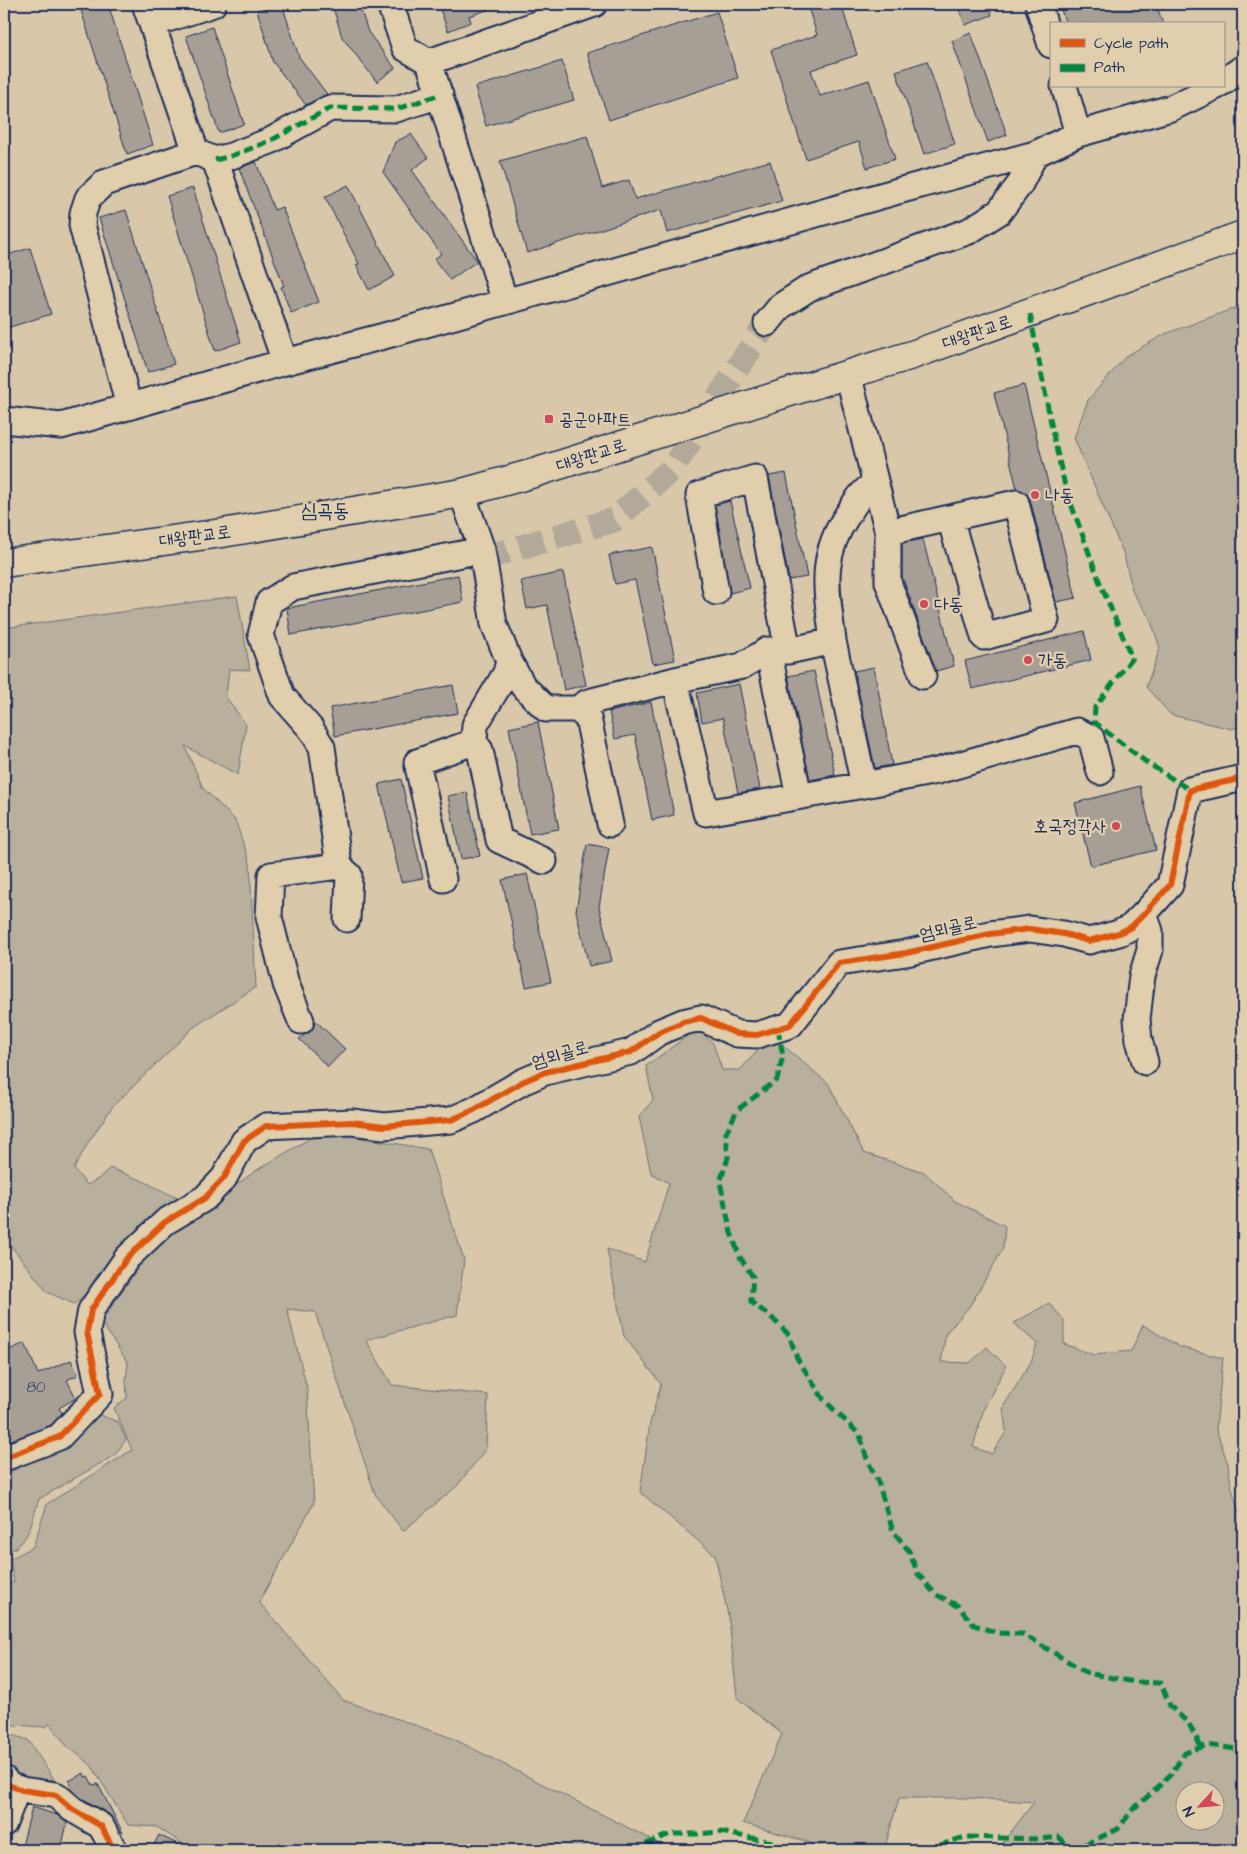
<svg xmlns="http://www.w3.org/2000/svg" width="1247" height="1854" font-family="'Architects Daughter','Poor Story',sans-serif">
<rect width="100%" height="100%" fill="#d8c8a9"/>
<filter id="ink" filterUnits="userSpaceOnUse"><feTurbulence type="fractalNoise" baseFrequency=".02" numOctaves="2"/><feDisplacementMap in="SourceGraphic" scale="10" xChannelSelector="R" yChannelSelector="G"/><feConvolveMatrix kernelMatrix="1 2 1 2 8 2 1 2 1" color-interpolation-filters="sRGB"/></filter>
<g filter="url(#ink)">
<path fill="#b8af9c" stroke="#6a6f7d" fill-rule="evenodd" d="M1243 305V725L1232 729 1171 715 1146 687 1160 648 1150 618 1133 593 1124 555 1074 438 1088 400 1126 356 1165 334Z
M237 596 250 670 229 669 226 697 246 725 238 775 185 746 203 788 235 820 250 863 256 987 194 1027 113 1106 88 1143 74 1169 87 1185 98 1179 110 1168 141 1180 185 1202 99 1283 74 1304 47 1292 4 1237V628Z
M697 1029 713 1043 722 1070H740L762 1046 774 1038 828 1083 864 1153 924 1172 955 1201 1005 1226 1003 1249 969 1307 946 1333 941 1362 970 1363 987 1347 1006 1366 984 1408 973 1447 992 1454 1006 1432 1003 1407 1031 1362 1037 1344 1014 1323 1049 1303 1064 1320V1344L1094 1355 1131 1351 1143 1325 1180 1347 1223 1358 1216 1429 1228 1464 1231 1485 1243 1526V1850H997L1034 1802 970 1798H899L884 1850H834L743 1823 782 1734 737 1698 729 1620 715 1555 640 1492 650 1423 661 1384 624 1336 607 1249 645 1262 669 1183 651 1173 639 1117 653 1100 646 1066ZM1184 1792H1214V1822H1184Z
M322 1131 428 1149 464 1260 457 1315 366 1340 392 1385 488 1395 486 1449 457 1486 403 1531 375 1494 315 1312 287 1309 307 1388 314 1503 259 1602 343 1700 452 1738 662 1845 668 1850H192L157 1827 128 1825 91 1765 66 1745 50 1724 45 1727 13 1725 4 1704V1586L14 1582 10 1559 33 1547 47 1504 132 1450 114 1408 127 1398 126 1379 128 1363 101 1322 154 1244 257 1170Z
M100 1415 118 1422 126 1439 115 1455 39 1499C31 1521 30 1547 4 1552V1475L53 1450Z
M4 1724 9 1734 28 1740 54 1779 28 1784 15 1777 4 1758Z"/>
<path fill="#a79f95" stroke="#1b2f5e" d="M79 4H108L153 145 127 154Z
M277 4H282L299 57 327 94 306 105 273 62 257 10Z
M332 4H359L368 32 395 68 377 82 342 37Z
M438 4H499V6L469 16 471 22 448 31Z
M807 4H841L857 55 811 70 820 96 869 80 895 159 867 168 859 142 806 159 771 50 817 35Z
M958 4H988L992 15 965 25Z
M1059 4H1156L1163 24H1066Z
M717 12 738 78 609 120 587 53Z
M212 27 244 124 219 133 186 36Z
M971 33 1007 135 988 142 952 41Z
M562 61 574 100 486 126 475 87Z
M927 61 955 144 924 154 896 71Z
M411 134 428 158 412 170 477 261 450 280 434 259 441 254 383 172 395 142Z
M587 136 602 188 629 180 635 199 770 161 782 201 667 233 661 210 527 253 500 161Z
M256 162 274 210 282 207 319 302 291 313 281 287 284 286 239 168Z
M348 185 395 276 369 290 356 265 359 264 325 197Z
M193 188 241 342 215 351 167 196Z
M126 210 174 364 148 372 99 218Z
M30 248 51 314 4 329V256Z
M1024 385 1076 598 1056 602 1030 499 1026 493 1017 489 994 393Z
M786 473 807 577 789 580 769 476Z
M730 501 750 588 730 593 715 505Z
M923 539 954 666 936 671 902 576V543Z
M652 547 675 660 653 664 635 580 615 584 609 555Z
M563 572 586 685 564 690 547 605 527 609 521 581Z
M458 575 463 602 291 635 287 608Z
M1084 631 1091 660 972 689 965 661Z
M874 667 892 765 875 768 854 671Z
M814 671 835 775 810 780 788 676Z
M739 684 760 789 738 793 723 718 702 722 697 693Z
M453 685 458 713 335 736 330 708Z
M651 702 674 815 652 820 635 735 615 739 609 712Z
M538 722 559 829 530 834 509 728Z
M401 779 423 878 401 882 379 784Z
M1140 786 1156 850 1091 866 1075 803Z
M467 792 480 856 461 859 448 796Z
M587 844 609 848 599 907 612 961 589 966 576 911Z
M527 874 551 982 526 987 502 880Z
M316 1021 345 1049 328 1067 299 1039 312 1030Z
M25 1343 38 1374 71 1360 78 1375 67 1380 76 1398 59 1408 62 1413 51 1425 4 1443V1371L10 1369 4 1352Z
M84 1773 85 1777 88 1776 93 1785 98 1784 123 1833 119 1830 109 1814 80 1797 73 1790 69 1781Z
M32 1807 57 1815 67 1823 61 1850H21Z
M159 1835 190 1850H151Z"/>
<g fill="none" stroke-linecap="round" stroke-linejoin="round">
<path stroke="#b2a99a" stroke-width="25" stroke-dasharray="25 12" stroke-linecap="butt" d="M484 558 614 520 672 469 767 323"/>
<g stroke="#1b2f5e" stroke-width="29">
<path id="minor" d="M145 4 196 152 215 160 285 362
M390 4 405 48 429 62
M1038 4 1051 45
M152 24 213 4
M1223 82 1243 68
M1078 134 1171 108 1217 86
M215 160 231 156 270 141 330 108 396 109 440 95
M505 302 429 62 594 4
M767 323 781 306 809 288 969 231 999 212 1020 184 1035 154
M848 374 888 532V582L923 676
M129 407 82 225 83 213 88 198 104 183 196 152
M4 420 61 426 285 362 384 336 898 191 1035 154 1078 134 1064 86
M462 493 482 550 494 624 509 661 523 686 546 709H577L588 718 610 824
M888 532 1016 503 1046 620 984 637 950 518
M716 592 699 495 755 478 788 651
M833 641C827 592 818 558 848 514 857 500 861 493 875 483
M768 650 799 796
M675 680 706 813 864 785
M577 709 588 702 675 680 742 666 768 650 788 651 833 641 864 785 937 771 1077 731 1091 738 1100 772
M474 742 480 750 499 840 544 861
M339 866 349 875 347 919
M443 879 417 762 474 742 475 725 506 673 509 661
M1144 914 1150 931V950L1142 976 1137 1019 1139 1040 1145 1062
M301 1021 286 984 269 917 271 875 339 866 322 747 311 729 282 696 261 635 269 602 293 587 482 550
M4 1458 59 1437 100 1394 87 1332 91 1310 127 1258 165 1222 205 1198 224 1178 244 1141 266 1126 352 1122 384 1126 451 1120 474 1110 522 1082 545 1072 631 1052 659 1032 683 1022 701 1018 737 1034 757 1035 790 1025 839 963 906 953 990 934 1030 929 1064 934 1089 941 1119 933 1131 927 1144 914 1170 885 1190 790 1243 778
M4 1779 8 1785 22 1790 56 1795 72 1809 101 1826 114 1850
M4 1823 17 1789"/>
</g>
<g stroke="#1b2f5e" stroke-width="31">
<path id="major" d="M4 563 222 533 462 493 534 473 793 391 912 355 1243 235"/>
</g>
<use href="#minor" stroke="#e0ceac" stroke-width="25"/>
<use href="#major" stroke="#e0ceac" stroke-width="28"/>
<path stroke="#00873e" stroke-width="5" stroke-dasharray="10 5" stroke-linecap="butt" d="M215 160 231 156 270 141 330 108 396 109 440 95
M1030 314 1054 439 1066 490 1100 583 1132 658 1095 707 1094 722 1146 762 1190 790
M778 1029 783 1056 777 1080 737 1110 726 1133 728 1158 720 1182 731 1233 740 1257 753 1277 751 1302 771 1317 789 1335 797 1358 824 1400 860 1435 867 1459 878 1482 893 1531 909 1551 918 1574 935 1594 958 1606 974 1625 998 1633 1023 1634 1087 1673 1135 1682 1161 1683 1170 1706 1189 1724 1201 1747
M647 1843 658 1850
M632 1850 670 1834H697L721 1832 772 1842 792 1850
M925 1850 965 1837 1041 1839 1059 1837 1068 1846 1086 1844 1118 1829 1133 1809 1153 1792 1171 1774 1185 1753 1208 1745 1243 1750"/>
<g stroke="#e0ceac" stroke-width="9">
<path id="cycleway" d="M4 1458 59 1437 100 1394 87 1332 91 1310 127 1258 165 1222 205 1198 224 1178 244 1141 266 1126 352 1122 384 1126 451 1120 474 1110 522 1082 545 1072 631 1052 659 1032 683 1022 701 1018 737 1034 757 1035 790 1025 839 963 906 953 990 934 1030 929 1064 934 1089 941 1119 933 1131 927 1144 914 1170 885 1190 790 1243 778
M4 1779 8 1785 22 1790 56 1795 72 1809 101 1826 114 1850"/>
</g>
<use href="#cycleway" stroke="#de5710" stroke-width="6"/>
</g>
</g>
<g fill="#d1495b" stroke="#e0ceac" stroke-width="2">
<rect x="544" y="414" width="10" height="10" rx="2.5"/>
<circle cx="1035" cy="495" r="5"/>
<circle cx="924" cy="604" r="5"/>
<circle cx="1028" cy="660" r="5"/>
<circle cx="1116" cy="826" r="5"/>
</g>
<g text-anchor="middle" stroke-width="4.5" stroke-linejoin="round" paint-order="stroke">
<g font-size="15" fill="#3e4b6c">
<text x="36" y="1392">80</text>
</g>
<g font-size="18" fill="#1b2f5e" stroke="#e0ceac">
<text transform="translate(977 332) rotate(-19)" y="6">대왕판교로</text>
<text transform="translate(591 455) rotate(-18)" y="6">대왕판교로</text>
<text transform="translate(195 536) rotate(-8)" y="6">대왕판교로</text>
<text transform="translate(948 928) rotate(-13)" y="6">엄뫼골로</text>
<text transform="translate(560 1054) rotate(-16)" y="6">엄뫼골로</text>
</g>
<g font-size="18" fill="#1b2f5e" stroke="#e0ceac" text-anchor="start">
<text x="559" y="425">공군아파트</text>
<text x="1045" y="501">나동</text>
<text x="934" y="610">다동</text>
<text x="1038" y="666">가동</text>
<text x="1106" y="832" text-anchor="end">호국정각사</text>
</g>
<g font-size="20" fill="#1b2f5e" stroke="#e0ceac">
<text x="325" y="517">심곡동</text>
</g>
</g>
<rect width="1247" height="1854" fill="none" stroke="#e0ceac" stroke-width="20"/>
<rect x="10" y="10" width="1227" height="1834" fill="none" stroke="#1b2f5e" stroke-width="2" filter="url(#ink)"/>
<rect x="1050" y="22" width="175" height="65" fill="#e0ceac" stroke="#918e8d"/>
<rect x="1060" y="39" width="25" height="8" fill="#de5710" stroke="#918e8d"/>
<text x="1094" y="48" font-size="15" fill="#1b2f5e">Cycle path</text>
<rect x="1060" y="64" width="25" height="8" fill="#00873e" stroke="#918e8d"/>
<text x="1094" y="72" font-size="15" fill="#1b2f5e">Path</text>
<g transform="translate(1200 1806) rotate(244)"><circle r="24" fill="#e0ceac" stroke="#918e8d"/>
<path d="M0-4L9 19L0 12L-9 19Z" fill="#d1495b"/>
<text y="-8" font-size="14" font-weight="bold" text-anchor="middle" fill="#1b2f5e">N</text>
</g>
</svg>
